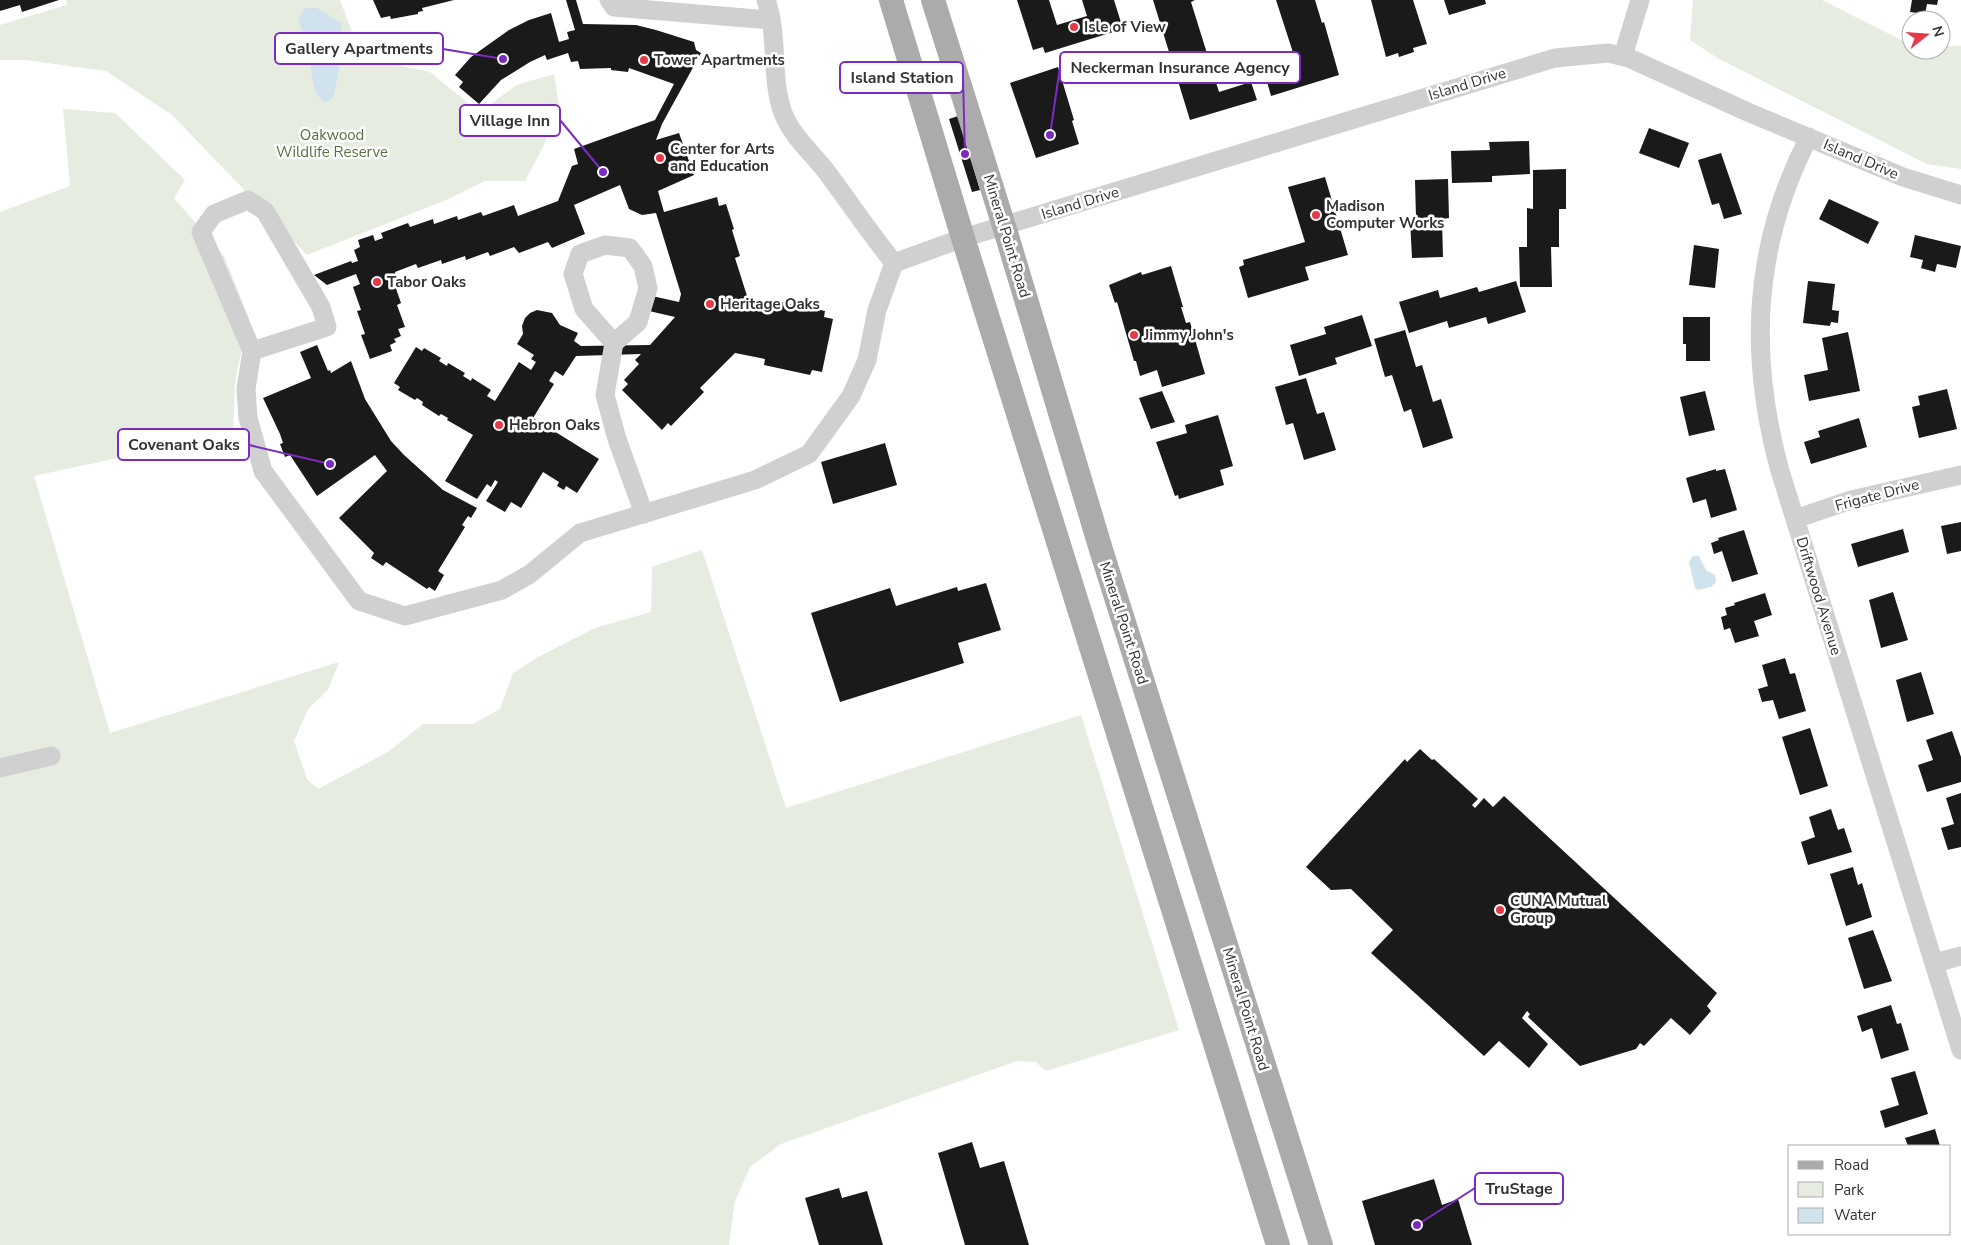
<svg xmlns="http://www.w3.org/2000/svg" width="1961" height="1245" font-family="'Nunito Sans',sans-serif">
<rect width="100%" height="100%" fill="#fff"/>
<path fill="#e6ecdf" d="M66 0H340L356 43 382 62 430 72 479 112 517 85 554 74 559 106 543 147 525 181H485L446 200 307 255 172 115 106 71 26 60H0V25L67 5Z
M1693 0H1822L1911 45V50H1941V46H1961V169L1927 164 1719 59 1690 40Z
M63 109 115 113 185 180 174 198 224 256 249 318 235 381 233 433 34 476 110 733 339 662 328 690 308 709 294 741 307 779 318 789 388 752 423 724H473L500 709 513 673 538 657 595 628 651 612 652 567 702 550 786 808 1081 715 1179 1030 1046 1071 1036 1062 1017 1061 781 1144 750 1167 735 1201 729 1245H0V212L70 186Z"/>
<path fill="#cfe2ee" d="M305 8H317L341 23 344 47 333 97 325 103 315 92 305 39 298 19Z
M1693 556H1699L1706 570 1715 575 1716 582 1711 587 1698 590 1695 588 1689 562Z"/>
<path fill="#1a1a1a" d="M0 0H59L22 12 20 5 0 11Z
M373 0H454L422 8 423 11 418 12V14L391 19 390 16 381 18Z
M566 0H576L583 24 636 25 656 30 694 42 696 50 701 53 662 124 656 140 679 133 694 175 658 191 664 212 717 197 719 206 726 204 734 229 732 230 740 256 735 258 748 299 780 306 781 302 825 311 824 317 833 319 822 372 812 370 810 375 764 365 765 359 735 353 700 388 704 392 671 426 668 423 662 430 622 390 628 384 624 380 639 364 635 360 641 354 576 356 563 376 555 371 549 381 554 384 533 418 599 459 577 493 566 486 564 490 557 486 559 482 543 472 521 508 511 502 505 512 486 501 498 482 495 480 491 487 487 484 477 499 445 481 473 435 447 420 448 418 441 414 439 416 422 405 423 402 417 398 415 400 398 390 400 387 394 383 416 347 422 351 424 348 441 358 439 361 447 366 448 363 465 373 463 376 471 381 472 378 491 390 487 396 495 401 519 362 531 370 536 362 531 359 534 355 517 344 523 334 522 326 525 318 530 313 537 310 552 313 560 325 578 333 574 341 581 346 650 345 675 317 649 311 652 296 679 302 681 294 656 213 642 215 629 209 620 185 574 205 585 234 552 248 548 242 519 253 514 247 490 256 488 252 466 260 465 256 442 264 441 260 418 268 416 264 395 272 397 278 393 280 401 303 397 305 405 327 398 329 401 336 394 339 396 342 390 345 392 351 370 359 361 335 365 334 357 311 361 310 353 287 360 284 356 274 327 285 314 275 351 261 352 263 358 261 354 250 360 247 358 240 373 235 375 241 383 238 381 233 408 223 410 227 433 219 434 224 457 216 458 220 481 212 483 216 514 205 518 216 558 201 572 166 578 164 574 149 655 120 674 84 629 68 628 72 611 70V68L580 69 578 61 571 62 568 53 547 60 545 55 530 62 501 80 479 104 459 87 463 82 455 75 471 57 509 30 529 20 551 13 559 42 569 39 567 32 575 30Z
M1017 0H1049L1057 25 1087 16 1082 0H1114L1123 29 1045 53 1043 47 1033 50Z
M1153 0H1195L1191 2 1219 92 1251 82 1257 100 1190 120Z
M1276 0H1315L1322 23 1324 22 1339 75 1271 96 1266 78 1298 68Z
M1371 0H1413L1427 44 1413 48 1414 52 1399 57 1398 53 1386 57Z
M1444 0H1485L1486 4 1449 15Z
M1912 0H1938L1937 5 1927 4 1925 14 1910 12Z
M1058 67 1074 120 1072 121 1079 144 1036 158 1010 83Z
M958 116 980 190 972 192 949 119Z
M1649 128 1689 143 1679 168 1639 153Z
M1529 141 1530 174 1492 176V182L1452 183 1451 151 1490 150 1489 142Z
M1721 153 1742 214 1724 219 1719 203 1712 205 1698 160Z
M1566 169V209H1559V247H1551L1552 287H1520L1519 247H1527V208L1533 209V170Z
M1325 177 1348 255 1305 267 1309 280 1248 298 1239 267 1244 265 1243 260 1305 242 1288 187Z
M1448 179 1449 218 1442 219 1443 257 1412 258 1410 219 1416 218 1415 180Z
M1829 199 1879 222 1868 244 1819 219Z
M1915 235 1961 246 1956 268 1937 264 1935 272 1921 268 1923 260 1910 257Z
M1694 245 1719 249 1715 288 1689 285Z
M1171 266 1183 307H1181L1186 323 1190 322 1205 374 1162 387 1157 370 1140 376 1136 361H1134L1117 302 1115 303 1109 285 1141 272 1142 275Z
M1516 281 1526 312 1488 324 1486 317 1449 328 1447 321 1409 333 1399 302 1438 290 1440 298 1477 287 1479 292Z
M1808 281 1835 284 1832 310 1839 311 1838 323 1831 322 1830 326 1803 323Z
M1362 315 1372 346 1335 358 1337 364 1299 376 1290 345 1326 334 1324 327Z
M1683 317H1710V361H1686V344H1683Z
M1405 330 1416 367 1422 365 1433 402 1441 399 1453 438 1423 448 1411 409 1404 412 1392 375 1385 377 1374 339Z
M1848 332 1860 391 1809 401 1804 375 1828 370 1822 338Z
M317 345 328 371 330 370 331 373 351 361 365 399 391 441 404 455 443 490 477 508 471 518 468 516 462 525 465 527 438 571 444 575 435 591 429 587 427 589 386 562 383 566 371 558 374 553 339 518 387 471 375 455 317 496 290 455 285 457 280 444 283 443 280 434 263 398 311 378 300 352Z
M1306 378 1317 414 1324 412 1336 450 1304 460 1293 423 1286 425 1275 387Z
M1947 389 1957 429 1919 438 1912 407 1920 405 1918 396Z
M1162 391 1175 422 1151 429 1139 398Z
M1705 391 1715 430 1689 436 1680 397Z
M1218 415 1233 466 1220 470 1224 485 1179 499 1178 495 1175 496 1156 442 1187 433 1185 425Z
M1859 418 1867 447 1811 464 1804 442 1820 437 1818 431Z
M885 443 897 485 833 504 821 462Z
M1716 469V471L1725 469 1737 510 1711 518 1706 499 1693 503 1686 478Z
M1961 522V551L1947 554 1941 526Z
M1903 529 1909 552 1858 567 1851 544Z
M1744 530 1758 574 1732 582 1722 551 1714 554 1711 543 1719 540 1718 538Z
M986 583 1001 630 958 643 964 663 840 702 811 613 890 588 896 606 957 587 958 591Z
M1893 592 1908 640 1881 648 1869 600Z
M1765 593 1772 615 1754 621 1759 636 1735 643 1730 628 1724 630 1721 617 1727 615 1725 608 1735 605 1734 603Z
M1785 658 1790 674 1795 673 1806 711 1779 719 1773 700 1762 702 1758 689 1768 686 1762 665Z
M1921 672 1934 714 1907 722 1896 680Z
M1810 728 1828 786 1800 795 1782 737Z
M1952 731 1961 757V782L1927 792 1918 765 1933 760 1926 740Z
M1420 749 1432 760 1434 759 1478 799 1472 805 1475 808 1484 798 1493 807 1504 796 1717 993 1707 1006 1711 1011 1690 1035 1671 1018 1644 1046 1640 1043 1636 1049 1580 1066 1528 1017 1530 1014 1527 1011 1522 1018 1548 1044 1529 1068 1499 1041 1484 1056 1371 953 1393 930 1351 889 1331 890 1306 867 1405 759 1407 762Z
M1961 793V847L1948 850 1941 828 1954 824 1946 798Z
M1831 809 1838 830 1844 828 1852 852 1808 865 1801 842 1815 837 1809 817Z
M1853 867 1858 885 1862 883 1872 917 1846 926 1830 874Z
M1873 930 1892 981 1864 989 1848 938Z
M1891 1005 1897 1024 1901 1023 1909 1050 1881 1059 1872 1028 1862 1032 1857 1016Z
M1915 1071 1928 1114 1885 1128 1880 1111 1899 1105 1891 1078Z
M1935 1129 1940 1146H1908L1905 1138Z
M972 1142 980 1168 1004 1161 1029 1245H965L938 1153Z
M1434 1179 1442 1205 1458 1199 1472 1245H1375L1362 1201Z
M839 1188 842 1198 867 1191 883 1245H819L805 1198Z"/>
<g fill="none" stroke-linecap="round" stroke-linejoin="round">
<path stroke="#d0d0d0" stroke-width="19" d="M609 0 614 7 771 20
M766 0C779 36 770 77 783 113 792 136 811 152 826 171 849 202 870 233 894 263
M1623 56 1640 0
M1809 137C1753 245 1748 355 1780 471L1961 1050
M248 200 265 211 321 307 327 327 252 351 201 232 214 214Z
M605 245 630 248 643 266 648 288 638 322 614 343 584 309 573 274 580 254Z
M614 343 605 395 617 439 644 514
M252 351 246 389 248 418 263 471 359 601 405 616 502 590 530 574 580 533 755 480 809 454 851 396 867 360 877 310 894 263 963 238 1555 58 1608 53 1629 58 1750 113 1903 177 1961 195
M1795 519 1851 500 1961 475
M0 768 51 756
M1935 963 1961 956"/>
<path stroke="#ababab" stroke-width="24" d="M891 0 963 238 1278 1245
M933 0 1004 226 1102 553 1321 1245"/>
</g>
<g fill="#e63946" stroke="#fff" stroke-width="2">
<circle cx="1074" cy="27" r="5"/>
<circle cx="644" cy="60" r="5"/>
<circle cx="660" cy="158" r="5"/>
<circle cx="1316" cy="215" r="5"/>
<circle cx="377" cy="282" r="5"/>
<circle cx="710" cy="304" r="5"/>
<circle cx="1134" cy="335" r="5"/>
<circle cx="499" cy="425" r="5"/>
<circle cx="1500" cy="910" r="5"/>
</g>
<g text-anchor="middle" stroke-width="5" stroke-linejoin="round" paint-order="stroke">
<g font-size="15" font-weight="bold" fill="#333" stroke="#fff" text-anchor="start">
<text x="1084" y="32">Isle of View</text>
<text x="654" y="65">Tower Apartments</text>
<text x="670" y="154">Center for Arts<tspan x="670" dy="17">and Education</tspan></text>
<text x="1326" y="211">Madison<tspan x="1326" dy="17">Computer Works</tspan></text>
<text x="387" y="287">Tabor Oaks</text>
<text x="720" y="309">Heritage Oaks</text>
<text x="1144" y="340">Jimmy John's</text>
<text x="509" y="430">Hebron Oaks</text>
<text x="1510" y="906">CUNA Mutual<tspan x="1510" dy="17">Group</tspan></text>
</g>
<g font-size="15" fill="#333" stroke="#fff">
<text transform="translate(1467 84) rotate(-17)" y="5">Island Drive</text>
<text transform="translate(1861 159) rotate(23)" y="5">Island Drive</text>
<text transform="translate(1080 203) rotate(-17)" y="5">Island Drive</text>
<text transform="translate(1007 236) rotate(73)" y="5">Mineral Point Road</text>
<text transform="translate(1877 495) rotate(-15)" y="5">Frigate Drive</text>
<text transform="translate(1819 596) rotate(73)" y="5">Driftwood Avenue</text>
<text transform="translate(1124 623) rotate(72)" y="5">Mineral Point Road</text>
<text transform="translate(1246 1009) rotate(73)" y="5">Mineral Point Road</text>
</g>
<g font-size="15" fill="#56703f" stroke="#fff">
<text x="332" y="140">Oakwood<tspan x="332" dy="17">Wildlife Reserve</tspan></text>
</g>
</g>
<path fill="none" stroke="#7b2cbf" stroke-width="2" d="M503 59L443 49M1050 135L1060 67M965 154L963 78M603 172L560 120M330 464L249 445M1417 1225L1475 1188"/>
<g fill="#7b2cbf" stroke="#fff" stroke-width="2">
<circle cx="503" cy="59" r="5"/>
<circle cx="1050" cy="135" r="5"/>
<circle cx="965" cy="154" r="5"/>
<circle cx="603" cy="172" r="5"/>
<circle cx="330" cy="464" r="5"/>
<circle cx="1417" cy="1225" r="5"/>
</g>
<g fill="#fff" stroke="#7b2cbf" stroke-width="2">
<rect x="275" y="33" width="168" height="31" rx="5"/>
<rect x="1060" y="52" width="240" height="31" rx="5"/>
<rect x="840" y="62" width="123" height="31" rx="5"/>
<rect x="460" y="105" width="100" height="31" rx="5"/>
<rect x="118" y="429" width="131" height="31" rx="5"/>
<rect x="1475" y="1173" width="88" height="31" rx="5"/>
</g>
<g font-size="16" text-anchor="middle" font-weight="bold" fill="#333">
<text x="359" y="54">Gallery Apartments</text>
<text x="1180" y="73">Neckerman Insurance Agency</text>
<text x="902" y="83">Island Station</text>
<text x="510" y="126">Village Inn</text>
<text x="184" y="450">Covenant Oaks</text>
<text x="1519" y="1194">TruStage</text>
</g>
<rect x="1788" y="1145" width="162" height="90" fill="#ffffff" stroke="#adadad"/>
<rect x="1798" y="1161" width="25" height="8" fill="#ababab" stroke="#adadad"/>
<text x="1834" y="1170" font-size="15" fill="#333333">Road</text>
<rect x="1798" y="1182" width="25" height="15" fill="#e6ecdf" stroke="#adadad"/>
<text x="1834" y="1195" font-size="15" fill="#333333">Park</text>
<rect x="1798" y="1208" width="25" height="15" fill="#cfe2ee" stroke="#adadad"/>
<text x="1834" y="1220" font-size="15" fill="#333333">Water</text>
<g transform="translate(1926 35) rotate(73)"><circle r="24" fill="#ffffff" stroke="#adadad"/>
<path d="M0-4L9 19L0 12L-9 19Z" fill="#e63946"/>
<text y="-8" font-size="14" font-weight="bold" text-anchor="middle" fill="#333333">N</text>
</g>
</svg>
